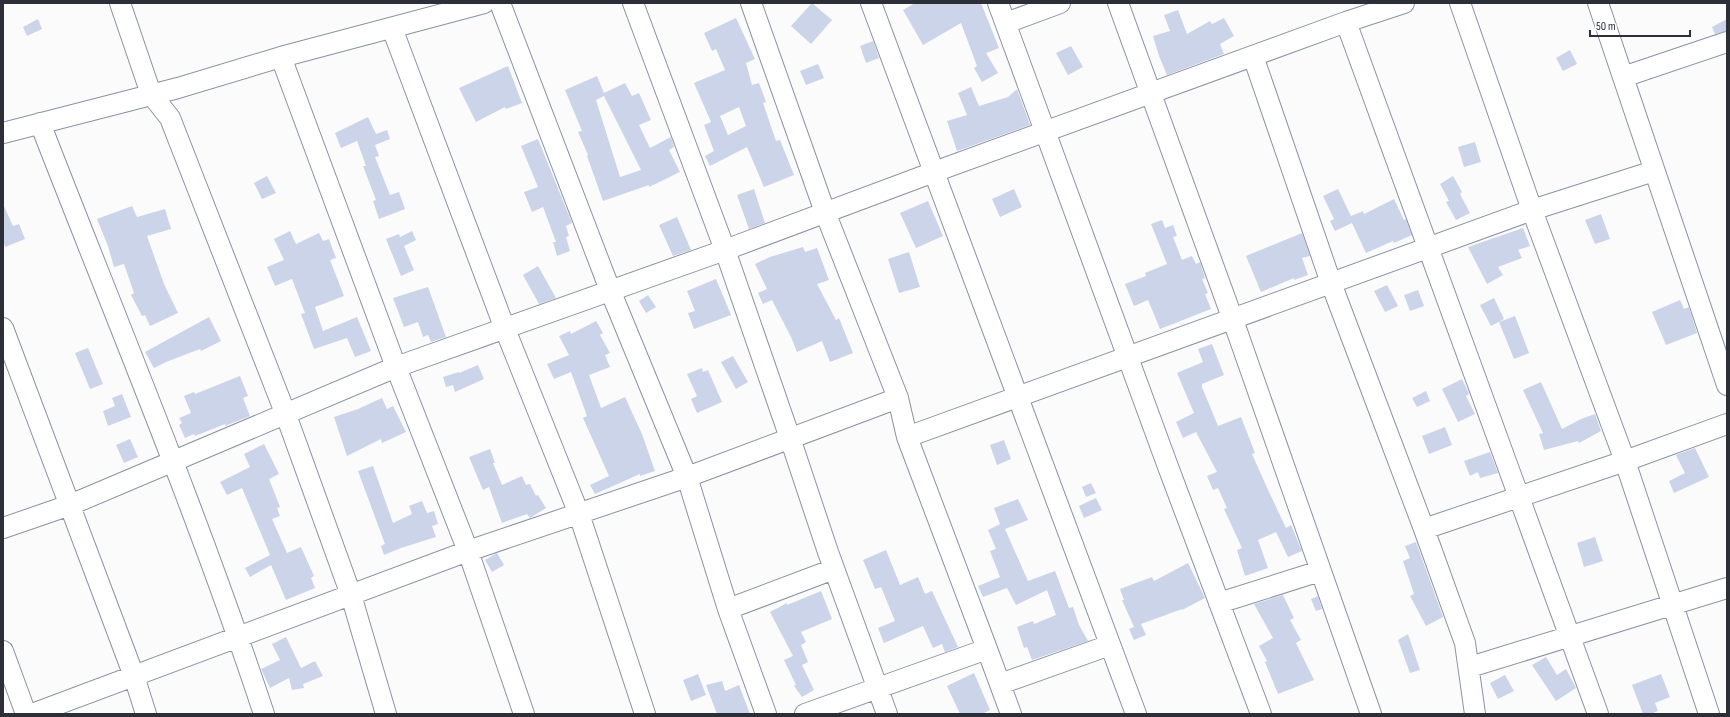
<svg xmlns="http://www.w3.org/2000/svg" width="1730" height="717" font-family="'Sofia Sans Condensed',sans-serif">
<rect width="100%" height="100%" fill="#fbfbfb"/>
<path fill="#cbd4e8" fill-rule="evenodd" d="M812 3 832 20 811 44 791 26Z
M915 3H981L999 48 986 53 998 73 982 82 974 68 977 66 961 23 923 45 903 10Z
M1178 10 1187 34 1210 21 1212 24 1224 18 1234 36 1220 44 1224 54 1167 75 1159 56 1153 36 1170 31 1164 15Z
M736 18 755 59 746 63 752 85 759 83 766 102 763 103 776 141 780 140 794 175 764 187 747 147 710 166 705 156 714 151 704 125 711 122 694 83 725 70 716 49 712 51 704 33ZM739 107 746 126 728 135 720 116Z
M38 19 42 29 27 36 23 27Z
M1727 19V31L1715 34 1712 27Z
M873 41 879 58 866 63 860 46Z
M1071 46 1083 67 1068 75 1056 53Z
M1570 50 1577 64 1563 71 1556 58Z
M818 64 824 78 806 85 800 71Z
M508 66 522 103 506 109 505 107 476 122 459 88Z
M597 76 604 93 625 83 632 96 639 93 651 120 639 125 650 148 671 137 674 147 669 150 680 172 649 187V185L603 201 587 156 588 155 578 132 582 131 565 90ZM604 96 641 170 620 177 596 100Z
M971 87 979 106 1008 97 1017 89 1030 125 957 151 947 121 967 115 958 93Z
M368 117 376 134 387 130 390 139 375 145 379 156 375 157 390 195 399 192 405 209 379 219 373 201 376 200 363 166H366L357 141 341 148 335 133Z
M538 139 572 223 566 226 569 236 566 237 570 251 557 256 553 242H556L543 207 532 212 524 192 538 187 521 146Z
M1475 142 1481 162 1464 167 1458 147Z
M267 176 276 193 262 199 254 183Z
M1453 176 1462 192 1460 194 1470 213 1456 220 1446 202 1449 201 1440 184Z
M754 189 765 223 749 229 737 195Z
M1014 189 1022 207 1000 217 992 199Z
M1338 189 1351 216 1363 211 1364 214 1394 199 1404 220 1406 219 1412 235 1394 243 1393 241 1366 253 1352 223 1335 231 1330 221 1334 219 1323 196Z
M928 201 943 236 916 248 900 213Z
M3 204 13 226 19 224 25 239 5 247 3 241Z
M132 206 137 217 165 209 171 229 147 236 164 284 178 313 150 326 145 315 142 316 131 295 134 293 124 264 114 267 108 246 97 219Z
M1601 214 1610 239 1595 244 1585 220Z
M677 217 691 250 673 256 659 225Z
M1162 220 1165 228 1173 225 1177 236 1173 237 1182 260 1192 256 1196 264 1200 262 1205 278 1202 279 1208 293 1205 294 1211 309 1160 329 1148 300 1134 306 1125 284 1146 276 1145 273 1167 264 1151 224Z
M1523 228 1530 246 1518 250 1522 258 1498 267 1503 275 1487 284 1468 247Z
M290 231 296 244 319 233 323 241 329 239 336 258 330 260 344 296 315 307 323 331 357 317 371 351 355 357 347 338 314 349 301 314 305 313 292 279 275 286 267 267 284 260 274 239Z
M412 231 416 240 404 246 414 270 401 276 386 239 399 234 400 237Z
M1302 233 1310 256 1302 258 1308 275 1294 280V278L1261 292 1246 256Z
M803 247 805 252 817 248 829 280 817 284 836 320 839 318 853 353 830 362 822 341 797 352 791 337 772 300 763 304 758 293 767 289 755 264 770 257Z
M909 252 920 287 899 293 888 259Z
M538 266 556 298 539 304 523 275Z
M716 279 731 315 694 329 688 313 695 311 687 291Z
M1387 285 1398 306 1385 312 1374 291Z
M428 287 446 337 431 342 428 335 423 337 418 322 404 327 393 298Z
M1418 290 1424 306 1410 311 1404 295Z
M648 295 656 307 646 313 639 301Z
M1494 298 1504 319 1491 326 1480 305Z
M1680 300 1684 309 1689 307 1697 333 1666 345 1652 312Z
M1515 316 1529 353 1514 359 1499 322Z
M209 317 221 341 201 351 200 349 166 362 154 368 145 352Z
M596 321 603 333 600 335 610 353 605 355 610 367 589 375 601 408 625 397 642 434 655 471 640 476V474L595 494 590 485 609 476 583 418 587 416 571 372 554 379 547 364 569 355 559 336 570 331 571 334Z
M1212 344 1224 375 1202 384V387L1218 426 1241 417 1255 453 1252 454 1269 492 1286 528 1291 525 1302 551 1288 557 1276 532 1258 540 1268 568 1245 576 1237 550 1242 548 1224 509 1227 508 1218 488 1213 490 1207 476 1217 472 1196 432 1183 438 1176 422 1194 413 1177 373 1203 362 1198 349Z
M88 348 103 384 90 389 75 353Z
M733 356 748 382 736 389 721 362Z
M478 365 484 379 455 392 453 385 446 387 443 377 459 372V373Z
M702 368 703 372 708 370 722 402 697 413 691 399 697 396 687 374Z
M240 376 248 396 243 398 250 416 225 426V424L195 436 194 434 185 438 179 425 182 423 179 418 191 413 184 396 194 392 195 394Z
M1462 379 1469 394 1466 396 1475 414 1458 422 1442 389Z
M1541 382 1562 429 1581 419 1595 414 1601 431 1579 443 1578 441 1544 450 1539 434 1543 433 1523 390Z
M1426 391 1430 401 1417 407 1412 398Z
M122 394 131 417 108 426 103 411 115 406 112 398Z
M382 398 387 409 393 406 406 432 382 443 381 439 347 456 334 417 358 409Z
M1445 427 1452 445 1429 454 1422 436Z
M130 439 138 457 124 463 116 445Z
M1004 440 1011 459 997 465 990 445Z
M264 444 279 474 269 479 280 507 277 508 280 516 272 519 287 553 301 547 314 576 311 578 315 588 286 600 271 565 250 577 245 568 270 555 242 488 227 495 220 482 250 467 244 454Z
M1695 448 1709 477 1674 493 1669 481 1685 473 1676 455Z
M490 449 495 463H493L502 485 522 476 526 485 530 484 536 496 538 495 546 508 530 518 527 514 502 523 489 487 483 490 469 457Z
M1490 452 1498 473 1480 478 1478 472 1470 476 1464 461Z
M373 466 393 523 412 514 409 506 422 501 427 513 434 511 438 524 432 526 436 537 401 548 384 555 381 546 385 544 358 471Z
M1091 483 1096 493 1086 497 1082 487Z
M1096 498 1102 510 1084 518 1079 506Z
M1018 499 1028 520 1005 529 1028 581 1055 571 1069 608 1073 607 1079 625 1088 641 1032 660 1027 647 1024 648 1017 627 1033 621 1034 624 1056 615 1047 590 1016 605 1007 588 983 597 978 586 1000 577 990 551 996 549 988 530 1000 524 994 508Z
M1595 537 1603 561 1584 567 1577 543Z
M1416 542 1443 617 1426 626 1410 596 1414 594 1403 561 1410 558 1405 546Z
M886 550 900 585 918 577 925 594 932 591 958 647 945 652 942 644 933 648 923 626 884 643 878 628 895 621 881 587 875 589 863 560Z
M497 553 504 565 492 572 485 560Z
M1188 563 1205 598 1182 610V609L1141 624 1146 635 1134 640 1129 629 1134 627 1122 600H1124L1120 589 1152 577 1154 581Z
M821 591 832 619 801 632 806 642 801 645 808 662 802 665 814 690 802 697 794 686 796 685 784 660 793 656 770 612 787 603V605Z
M1283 595 1294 618 1290 620 1301 640 1296 643 1314 680 1278 694 1265 662 1267 661 1259 646 1273 638 1254 604Z
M1318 596 1322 609 1316 611 1311 599Z
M1408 634 1420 670 1410 673 1398 640Z
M286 637 301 668 315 661 323 676 303 684 304 688 292 690 289 678 270 688 261 669 280 660 272 644Z
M1546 657 1557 675 1566 669 1576 688 1556 701 1532 665Z
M974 673 990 710 982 714H960L947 686Z
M698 674 706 695 691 701 683 680Z
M1661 674 1670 697 1655 703 1658 711 1651 714H1643L1632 685Z
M1505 675 1514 691 1498 699 1490 683Z
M722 681 725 691 739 685 750 714H717L706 685Z"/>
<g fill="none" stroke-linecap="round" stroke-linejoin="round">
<g stroke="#8b92a6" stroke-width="22">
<path id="minor" d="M120 3 151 94 170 118 286 415 351 595 386 714
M500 3 610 290 687 477 728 609 766 714
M633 3 725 250 790 438 828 552 887 714
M751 3 825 212 898 398 907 437 987 649 1011 714
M871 3 1136 714
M998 3 1167 464 1261 714
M1118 3 1233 320 1371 714
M1460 3 1532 210 1625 461 1709 714
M1598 3 1727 385
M1346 22 1598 714
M1006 23 1060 3
M392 28 505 329 579 514 645 714
M1253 56 1331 283 1424 529 1465 643 1475 714
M281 57 396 367 468 551 524 714
M1623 77 1727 42
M40 123C116 319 198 514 264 714
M3 133 178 88 281 57 484 3
M3 328 134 676 146 714
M907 437 1532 210 1654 171
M3 528 70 505 396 367 725 250 934 172 1346 22 1404 3
M1424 529 1625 461 1727 424
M1219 603 1320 571
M728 609 834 569
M3 651 26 714
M1470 667 1727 588
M1000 684 1110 645
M32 714 468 551 687 477 898 398
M805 714 987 649"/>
</g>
<use href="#minor" stroke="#fff" stroke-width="20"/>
</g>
<rect width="1730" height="717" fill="none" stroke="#2c2f37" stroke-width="8"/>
<path d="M1590 30v6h100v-6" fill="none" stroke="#2c2f37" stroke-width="2"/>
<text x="1596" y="30" font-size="12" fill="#2c2f37" stroke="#ffffff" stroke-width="3" paint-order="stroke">50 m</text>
</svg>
